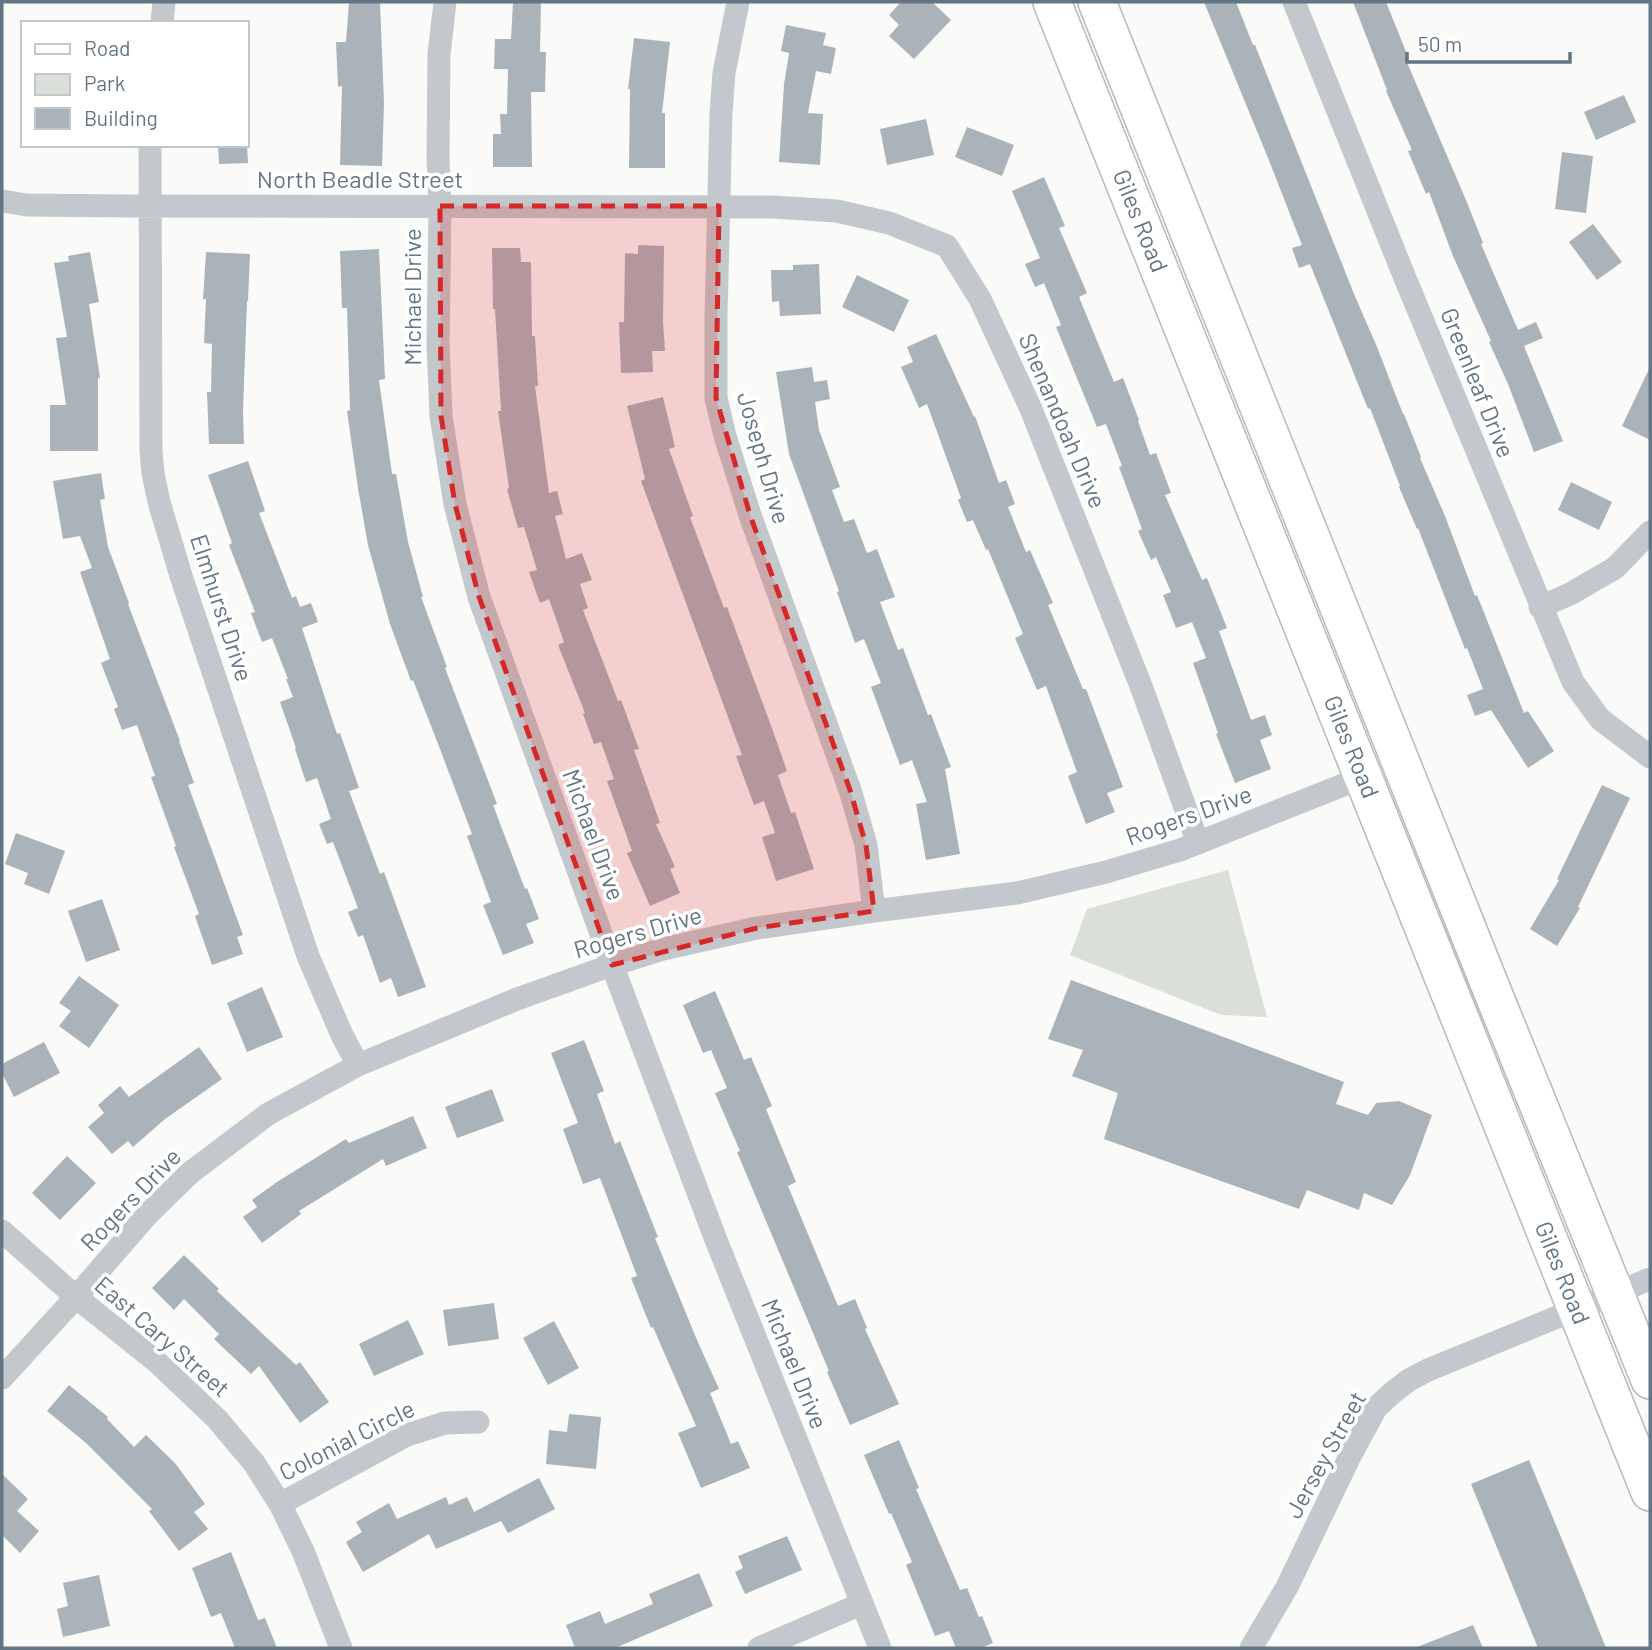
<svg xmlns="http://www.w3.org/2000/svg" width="1652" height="1650" font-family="Barlow,sans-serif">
<rect width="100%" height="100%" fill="#fafaf8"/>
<path fill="#dadfd7" d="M1228 870 1267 1017 1221 1015 1070 955 1087 909Z"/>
<path fill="#aab3b9" d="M349 2H380L384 103 382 166 340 165 342 86 338 87 336 42H346Z
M513 2H541L540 52H546L545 92H531L532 167H493V134H501L500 114H507L508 69H494L495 39H511Z
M901 2H932L951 20 914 59 889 36 899 25 889 15Z
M1204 2H1236L1253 45H1255L1280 108 1354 294 1377 347 1403 414H1404L1421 457 1420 458 1445 516 1475 596 1477 595 1524 713 1528 711 1554 751 1528 768 1491 710 1475 716 1467 695 1483 689 1467 648 1465 649 1418 528 1417 529 1399 487 1400 486 1370 408 1368 409 1310 264 1299 268 1292 248 1302 245 1268 158Z
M1353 2H1386L1409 59 1406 60 1466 200 1483 243 1481 244 1518 330 1536 322 1543 338 1524 346 1563 441 1534 452 1508 384 1489 342 1491 341 1453 256 1429 192 1426 194 1408 151 1412 150 1386 91 1387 90Z
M786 25 826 33 823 45 836 48 831 74 816 71 808 113 823 114 820 165 779 162 784 84 789 53 781 51Z
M634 38 670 42 662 113H665V168H629L630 89H628Z
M1624 95 1636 122 1596 140 1584 112Z
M926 119 934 155 887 165 880 129Z
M967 127 1014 145 1002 176 955 157Z
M218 145H247L248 163 219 164Z
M1562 152 1593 156 1586 213 1555 209Z
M1044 177 1065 226 1059 228 1087 293 1079 297 1114 382 1123 378 1139 420 1138 421 1150 455 1156 453 1171 493 1165 495 1202 580 1207 578 1227 628 1219 631 1251 720 1265 715 1272 735 1260 740 1271 769 1235 783 1216 734 1218 733 1193 663 1206 658 1192 622 1176 628 1163 595 1171 592 1156 557 1151 560 1138 531 1142 529 1119 467 1122 466 1106 424 1097 427 1056 327 1061 325 1044 283 1035 287 1025 264 1040 258 1012 191Z
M1593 224 1622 262 1597 280 1569 242Z
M638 245 664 246 663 321 665 351H652L653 372 621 373 619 322H624L625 253 638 254Z
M492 248H520L521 262H531L532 336H535L538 386H535L549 493 557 491 563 514 555 516 566 559 582 553 592 580 580 584 588 608 583 610 618 701 621 700 639 749 634 750 660 823 656 824 675 867 670 869 680 893 650 906 627 853 632 851 607 781 614 779 601 742 594 744 583 714 585 713 558 645 564 642 549 599 540 603 529 572 537 570 524 527 518 528 507 489 509 488 498 411H501L495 309H493Z
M379 249 385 379 379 380 392 474H396L408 542 423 597H421L447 667 445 668 497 804 493 805 525 889 527 888 539 919 526 924 534 943 503 955 483 905 491 902 467 836 472 834 440 749 413 680 411 681 390 624 368 545 358 488 347 411 350 410 347 308H342L340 251Z
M90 252 99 302 89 304 100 378H98V451H50V405H66L56 338 67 337 54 263 69 261 68 256Z
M206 252 250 254 248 301H247L243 411 244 444H209L207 392H211L212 344 204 343 206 299H203Z
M819 264 821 314 780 316 779 301 772 302 771 270H793V265Z
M857 275 909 300 894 332 842 307Z
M936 334 974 417 975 416 999 483 1006 480 1015 504 1008 507 1026 552 1030 550 1053 603 1048 605 1083 689H1086L1123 787 1107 793 1115 812 1086 824 1068 776 1077 772 1046 686 1037 690 1015 638 1023 634 988 549 986 550 973 520 967 522 958 500 961 498 927 404 919 408 901 367 913 362 907 347Z
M812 367 814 382 827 380 830 399 815 402 819 430 840 487 832 490 844 522 854 519 867 553 877 549 895 597 880 602 898 650 903 648 928 715 931 714 951 767 945 769 960 854 926 860 916 804 927 802 912 760 900 765 871 687 881 683 864 639 855 643 837 592 839 591 789 454 776 372Z
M1650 367V440L1622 426Z
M663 397 675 447 669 449 693 516 690 517 724 608 727 607 773 731 787 771 778 775 791 813 795 812 814 869 776 881 762 837 775 833 764 801 754 805 736 756 742 755 641 481 645 479 627 406Z
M248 461 265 511 259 513 292 598 296 596 300 607 311 603 318 622 302 628 337 734 340 733 359 788 349 791 380 874 384 872 426 987 398 997 391 978 380 983 363 935 358 937 348 912 358 908 333 842 327 844 319 824 331 819 317 778 306 782 295 749 296 748 280 702 293 697 286 679H288L272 638 262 642 251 613 255 612 229 545 232 543 208 475Z
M101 473 105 499 100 500 108 547 129 603 128 604 180 741H179L194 783 188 785 243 935 237 937 243 954 212 965 195 916 199 914 174 847 176 846 151 777 155 776 137 725 122 730 114 709 118 707 101 663 110 659 80 572 92 568 80 536 63 539 53 481Z
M1571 482 1612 502 1599 530 1558 510Z
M1602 785 1630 798 1578 907 1580 908 1557 946 1530 929 1559 880 1557 879Z
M16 833 65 851 49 894 24 884 28 873 5 864Z
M102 899 120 950 86 962 68 911Z
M79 976 119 1005 89 1048 59 1026 71 1011 59 1003Z
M1071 980 1344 1082 1336 1104 1368 1115 1376 1103 1399 1101 1432 1115 1410 1175 1392 1205 1364 1193 1359 1210 1307 1190 1299 1209 1104 1139 1118 1093 1072 1076 1083 1050 1048 1039Z
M262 987 283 1037 247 1052 227 1003Z
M715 991 744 1060 751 1057 772 1106 766 1109 796 1182 788 1186 838 1306 855 1299 867 1328 865 1329 899 1404 850 1425 827 1372 829 1371 737 1152 740 1151 715 1093 727 1088 711 1050 703 1053 683 1005Z
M584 1040 604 1091 597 1094 615 1144 620 1141 658 1237 655 1238 697 1340 719 1389 710 1393 731 1444 738 1441 750 1468 701 1488 678 1433 696 1426 653 1327 651 1328 631 1278 637 1276 600 1178 583 1184 563 1129 578 1123 551 1053Z
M44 1042 60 1073 14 1097 2 1073V1064Z
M199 1047 222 1079 165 1119 133 1147 128 1141 112 1154 88 1127 104 1113 98 1105 120 1086 129 1097Z
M492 1089 504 1121 457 1138 445 1107Z
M413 1116 427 1148 386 1166 383 1159 299 1211 301 1214 262 1243 243 1217 257 1207 252 1200 277 1182 346 1139 349 1143Z
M67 1156 96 1183 60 1220 32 1193Z
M184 1255 219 1289 217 1291 296 1365 300 1362 329 1402 300 1423 259 1366 251 1374 214 1339 219 1334 184 1299 174 1310 152 1288Z
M494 1303 499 1339 448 1346 443 1310Z
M408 1320 424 1354 374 1376 359 1344Z
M554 1321 579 1368 548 1385 523 1338Z
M69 1385 108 1417 107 1419 134 1447 146 1435 175 1463 205 1504 194 1512 208 1529 179 1551 149 1511 152 1509 86 1443 47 1411Z
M569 1414 601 1417 596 1469 546 1464 549 1430 567 1432Z
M899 1440 919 1488 916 1489 960 1590 967 1588 979 1617 982 1616 993 1643 980 1648H956L949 1631 935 1636 906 1565 912 1562 891 1513 889 1514 864 1455Z
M1529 1460 1575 1571 1606 1648H1538L1471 1484Z
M2 1474 28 1499 17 1511 39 1531 20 1553 2 1535Z
M539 1478 555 1509 508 1533 501 1521 436 1549 429 1534 363 1572 346 1542 362 1532 356 1522 389 1503 397 1519 446 1497 449 1505 467 1497 474 1512Z
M787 1536 802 1570 745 1594 735 1572 743 1568 738 1556Z
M231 1552 258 1620 265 1618 277 1648H235L221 1613 211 1617 192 1568Z
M699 1573 713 1606 615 1648H575L566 1625 600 1611 605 1624 653 1604 649 1594Z
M99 1575 110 1626 63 1637 57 1609 68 1606 63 1583Z
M1473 1625 1483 1648H1418L1417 1647Z"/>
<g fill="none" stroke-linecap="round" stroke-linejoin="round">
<g stroke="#b4babe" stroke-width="40">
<path id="primary" d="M1052 2 1650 1492
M1097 2 1489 983 1650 1380"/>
</g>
<path stroke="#c3c8cc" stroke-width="23" d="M445 2 439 54 438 157 440 206 438 344 441 416 455 504 479 597 620 986 716 1240 880 1648
M738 2 724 73 721 113 716 317V398L725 436 750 515 850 790 866 845 874 911
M1294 2 1405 278 1573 682 1600 719 1650 757
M162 23 164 2
M150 145 151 451 153 473 159 502 181 576 308 956 342 1035 358 1065
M2 201 27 205 131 206 773 207 837 211 889 223 947 246 980 299 1031 409 1141 686 1198 843
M1540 607 1570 594 1615 568 1650 532
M2 1231 76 1297 157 1362 217 1419 254 1463 280 1504 303 1551 341 1648
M2 1378 76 1297 148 1214 190 1173 268 1114 358 1065 517 999 612 965 663 949 757 928 874 911 1017 893 1106 872 1180 850 1401 762
M280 1504 407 1435 445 1423 478 1422
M759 1648 861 1604
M1251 1648 1287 1587 1350 1456 1376 1408 1392 1393 1409 1380 1428 1370 1650 1279"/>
<use href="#primary" stroke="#fff" stroke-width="37"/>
</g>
<path fill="#d62828" fill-opacity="0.2" stroke="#d62828" stroke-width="5" stroke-dasharray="14 9" stroke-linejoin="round" d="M440 206H719L716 398 750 515 850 790 866 845 874 911 757 928 612 965 479 597 455 504 441 416Z"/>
<g text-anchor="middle" stroke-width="7" stroke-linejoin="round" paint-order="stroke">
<g font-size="24" fill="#647583" stroke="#fff">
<text x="360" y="188">North Beadle Street</text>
<text transform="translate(1140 221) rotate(68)" y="8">Giles Road</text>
<text transform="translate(413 297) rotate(-90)" y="8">Michael Drive</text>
<text transform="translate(1477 383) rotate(68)" y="8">Greenleaf Drive</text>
<text transform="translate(1062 421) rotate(67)" y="8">Shenandoah Drive</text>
<text transform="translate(763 458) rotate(74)" y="8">Joseph Drive</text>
<text transform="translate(221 608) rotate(72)" y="8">Elmhurst Drive</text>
<text transform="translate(1351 747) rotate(68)" y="8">Giles Road</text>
<text transform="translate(1189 816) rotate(-20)" y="8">Rogers Drive</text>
<text transform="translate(593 835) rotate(70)" y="8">Michael Drive</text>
<text transform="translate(638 933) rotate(-16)" y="8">Rogers Drive</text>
<text transform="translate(131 1200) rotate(-46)" y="8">Rogers Drive</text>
<text transform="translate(1562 1273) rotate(68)" y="8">Giles Road</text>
<text transform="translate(162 1337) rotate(41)" y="8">East Cary Street</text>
<text transform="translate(794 1364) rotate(68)" y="8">Michael Drive</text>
<text transform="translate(347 1441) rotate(-27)" y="8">Colonial Circle</text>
<text transform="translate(1326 1455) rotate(-61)" y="8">Jersey Street</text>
</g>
</g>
<rect width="1652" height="1650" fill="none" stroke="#647583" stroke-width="7"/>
<rect x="21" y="21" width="228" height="126" fill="#ffffff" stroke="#c1c8cd" stroke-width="2"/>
<rect x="35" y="44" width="35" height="10" fill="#ffffff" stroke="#c1c8cd" stroke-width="2"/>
<text x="84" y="56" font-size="21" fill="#647583">Road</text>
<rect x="35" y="74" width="35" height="21" fill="#dadfd7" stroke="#c1c8cd" stroke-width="2"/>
<text x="84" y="91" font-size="21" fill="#647583">Park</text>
<rect x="35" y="108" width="35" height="21" fill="#aab3b9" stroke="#c1c8cd" stroke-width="2"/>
<text x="84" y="126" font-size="21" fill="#647583">Building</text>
<path d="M1407 52v10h163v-10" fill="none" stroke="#647583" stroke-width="3.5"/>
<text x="1418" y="52" font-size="21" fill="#647583" stroke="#ffffff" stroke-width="5" paint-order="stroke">50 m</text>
</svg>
